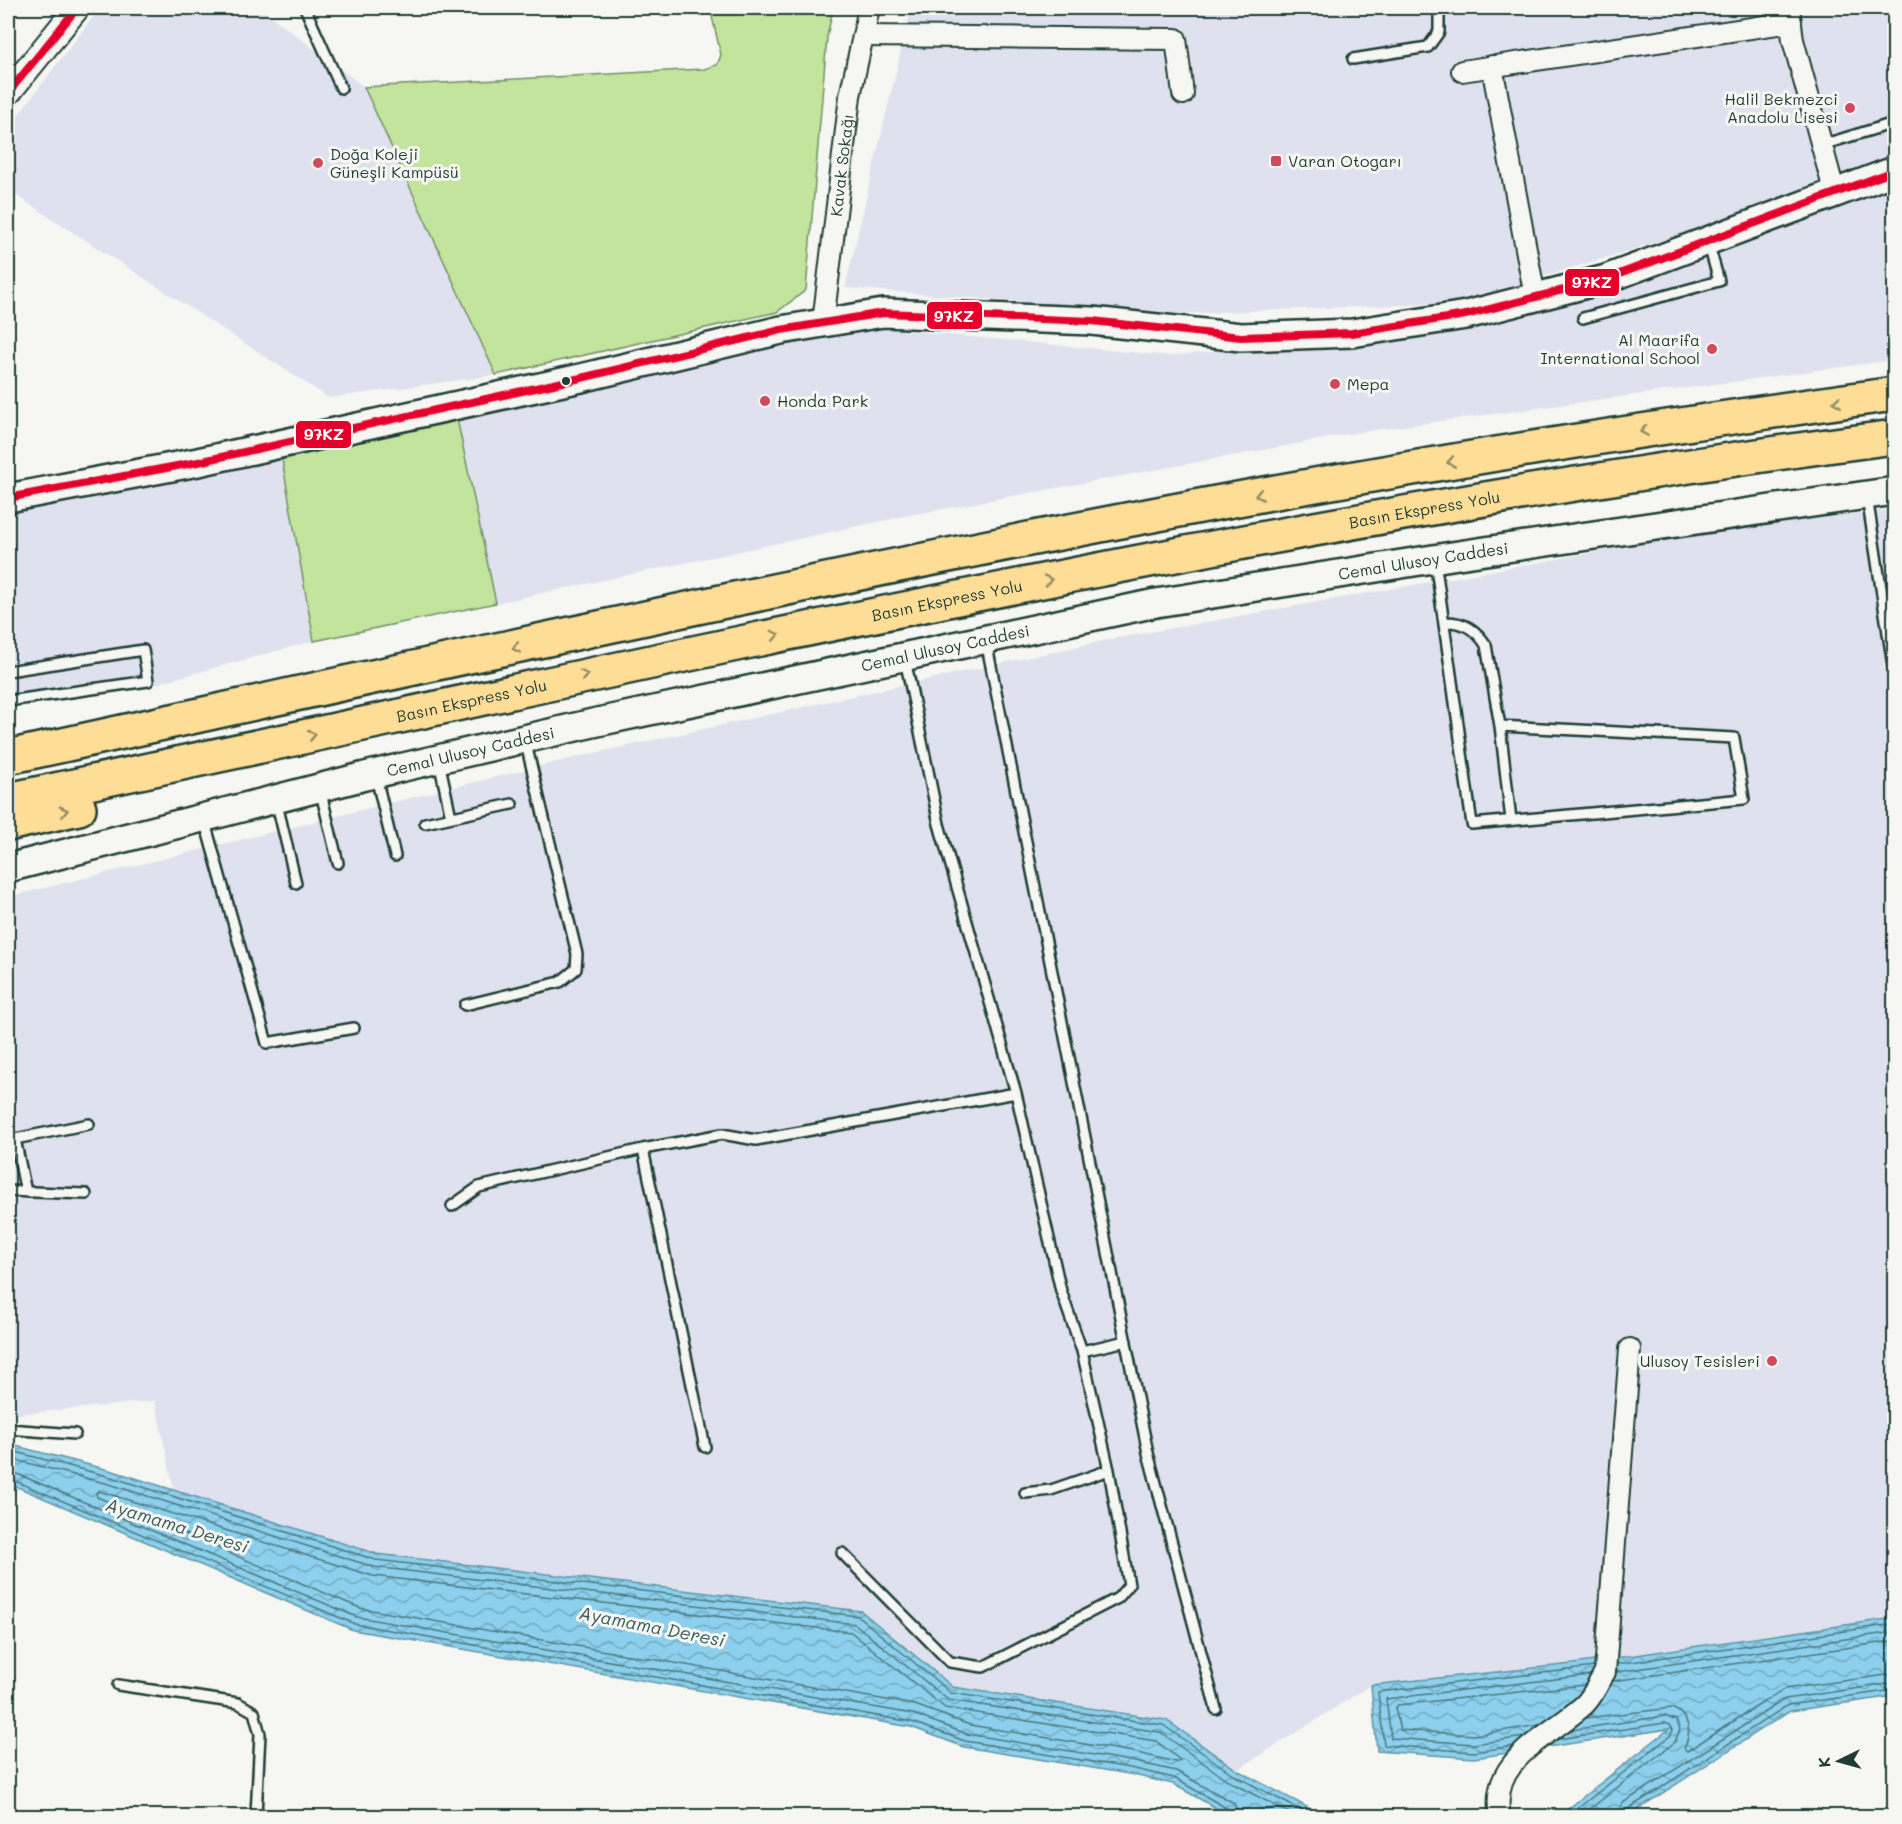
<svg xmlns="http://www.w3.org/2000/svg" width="1902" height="1824" font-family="Mali,sans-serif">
<defs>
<pattern id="water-waves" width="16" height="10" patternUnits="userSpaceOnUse" patternTransform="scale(1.5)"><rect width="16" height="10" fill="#8cd0ed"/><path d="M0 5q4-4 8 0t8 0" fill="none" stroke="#72aac1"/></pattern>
</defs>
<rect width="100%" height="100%" fill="#f6f6f2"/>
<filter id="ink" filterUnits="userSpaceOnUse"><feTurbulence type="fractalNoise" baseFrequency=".0167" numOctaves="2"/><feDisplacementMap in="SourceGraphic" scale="12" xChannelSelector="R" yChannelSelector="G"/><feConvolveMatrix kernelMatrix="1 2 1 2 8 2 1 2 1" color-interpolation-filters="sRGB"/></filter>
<g filter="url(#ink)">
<path fill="#dfe2ee" d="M100 8H260L364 87 496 375 329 398 8 190V128Z
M911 8H1894V161L1823 192 1456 303 1172 314 845 288Z
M1894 184V360L1360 432 910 515 496 603 456 414 857 326 1171 356 1463 325Z
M281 454 314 641 155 684 8 708V508Z
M1894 509V1618L1573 1664 1371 1685 1237 1770 1166 1720 953 1687 861 1611 377 1554 174 1490 155 1401 8 1415V897L577 757 1111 639 1747 525Z"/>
<path fill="#c3e49d" stroke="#719068" stroke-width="1.5" d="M710 8H833L827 37 806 290 777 312 496 375 364 87 704 69 717 65 721 55Z
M456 414 496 603 314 641 281 454Z"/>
<path fill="url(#water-waves)" stroke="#6095a3" stroke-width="1.5" d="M8 1444 113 1471 377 1554 861 1611 953 1687 1166 1720 1237 1770 1322 1815 1334 1816H1230L1173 1784 1129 1774 964 1747 911 1727 353 1630 8 1483Z
M1894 1618V1696L1790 1711 1627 1816H1559L1669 1729 1474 1758 1377 1751 1371 1685 1573 1664Z"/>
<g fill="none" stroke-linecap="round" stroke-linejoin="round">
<path stroke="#4b787e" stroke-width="1.5" d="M8 1450 111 1477 376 1560 858 1616 951 1693 1163 1725 1234 1775 1311 1816
M8 1458 109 1484 374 1567 855 1624 948 1700 1160 1732 1230 1782 1295 1816
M8 1470 357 1617 913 1714 967 1734 1131 1761 1176 1771 1234 1803 1239 1816
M8 1478 355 1624 912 1722 965 1741 1130 1768 1174 1778 1228 1809 1232 1816
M99 1491 373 1576 851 1632 945 1708 1156 1741 1180 1760 1176 1762 1133 1752 970 1725 915 1705 360 1608 97 1497 96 1493Z
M1617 1664 1894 1624
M1616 1672 1894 1632
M1613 1681 1894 1641
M1585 1718 1672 1708C1690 1716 1692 1732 1684 1748L1687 1751 1784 1689 1894 1674
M1539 1725 1474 1735 1400 1730 1395 1708 1398 1705 1585 1685
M1571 1730 1665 1716 1676 1720 1680 1729 1675 1742 1581 1816
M1525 1737 1474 1744 1391 1738 1386 1699 1590 1675
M1558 1739 1665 1723 1670 1725 1673 1730 1670 1736 1568 1816
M1514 1746 1474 1752 1384 1745 1378 1692 1594 1667
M1617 1816 1623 1803 1785 1699 1894 1683
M1625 1816 1628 1809 1788 1705 1894 1690"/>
<g stroke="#1f3d34" stroke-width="14">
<path id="service" d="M305 8 341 88
M1353 59 1428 47 1439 32V8
M1822 145 1894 123
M1583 318 1719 281 1708 242
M1867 497 1894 672
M1435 560 1472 824 1744 799 1734 738 1500 726
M1444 622C1463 621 1476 629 1486 645L1500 726 1511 820
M986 641 1148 1453 1216 1709
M905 659 939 824 1016 1093 1061 1291 1082 1351 1109 1470 1051 1490 1025 1493
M8 671 143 650 148 681 8 701
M439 761 451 817
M376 777 395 856
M320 789 338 863
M276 800 296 883
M204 819 267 1043 354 1028
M425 823 512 804
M465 1005 560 982 576 969 577 954 525 740
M8 1191 86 1194
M26 1192 15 1139 89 1124
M452 1206 479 1187 643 1149
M1082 1351 1126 1341
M8 1429 75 1434
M705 1447 643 1149 722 1134 756 1140 1016 1093
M842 1553 950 1662 983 1667 1118 1598 1129 1585 1109 1470
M118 1685 238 1703 254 1712 260 1734 256 1816"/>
</g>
<g stroke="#1f3d34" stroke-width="24">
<g id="minor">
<path d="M1789 8 1793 40 1835 194"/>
<path d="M863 36 1176 39 1183 94"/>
<path d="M1492 66 1535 297"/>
<path d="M1462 71 1791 22"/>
<path id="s1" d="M823 323 850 96 869 8"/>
<path d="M1500 1816C1488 1759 1551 1736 1585 1704 1593 1696 1599 1682 1605 1672L1630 1349"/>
</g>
</g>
<g stroke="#1f3d34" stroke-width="28">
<path id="tertiary" d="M8 93 77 8"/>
</g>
<g stroke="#1f3d34" stroke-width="32">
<g id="secondary">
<path d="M8 498 198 462 581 378 781 330 883 313 1092 321 1241 337 1352 333 1466 315 1606 279 1894 171"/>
<path id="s2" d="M8 868 365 776 593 723 1156 603 1458 555 1894 491"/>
</g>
</g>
<g stroke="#1f3d34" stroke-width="38">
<g id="motorway">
<path d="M8 757C425 666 844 571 1265 494 1474 456 1684 423 1894 394"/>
<path id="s3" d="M8 800C634 668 1259 520 1894 437"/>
<path d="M8 824 79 808"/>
</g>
</g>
<use href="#service" stroke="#f6f6f2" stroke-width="9"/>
<use href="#minor" stroke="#f6f6f2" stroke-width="20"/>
<use href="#tertiary" stroke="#f6f6f2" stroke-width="24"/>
<use href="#secondary" stroke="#f6f6f2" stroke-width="27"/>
<use href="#motorway" stroke="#fedd96" stroke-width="33"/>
<g stroke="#f6f6f2" stroke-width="12">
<path id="bus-1" d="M8 93 77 8
M8 498 198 462 581 378 781 330 883 313 1092 321 1241 337 1352 333 1466 315 1606 279 1894 171"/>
</g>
<use href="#bus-1" stroke="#e4002b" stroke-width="8"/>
</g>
<defs><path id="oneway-chevron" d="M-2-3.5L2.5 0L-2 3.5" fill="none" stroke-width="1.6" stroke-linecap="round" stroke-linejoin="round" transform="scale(1.5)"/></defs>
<g stroke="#8e8d65">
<use href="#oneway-chevron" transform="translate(1837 402) rotate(172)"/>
<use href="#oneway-chevron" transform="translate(1644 431) rotate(171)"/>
<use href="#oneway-chevron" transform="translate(1451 462) rotate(170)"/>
<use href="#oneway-chevron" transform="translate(1259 495) rotate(169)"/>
<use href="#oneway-chevron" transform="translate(1048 580) rotate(-11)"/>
<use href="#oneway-chevron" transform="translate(775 635) rotate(-12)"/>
<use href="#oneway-chevron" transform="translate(516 648) rotate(168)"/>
<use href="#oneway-chevron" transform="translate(584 675) rotate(-12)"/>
<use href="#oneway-chevron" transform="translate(312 735) rotate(-13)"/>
<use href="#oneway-chevron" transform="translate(64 811) rotate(-13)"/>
</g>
</g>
<g fill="#d1495b" stroke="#f6f6f2" stroke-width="2">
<circle cx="1850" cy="108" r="6"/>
<rect x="1270" y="155" width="12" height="12" rx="3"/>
<circle cx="318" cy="163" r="6"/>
<circle cx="1712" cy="349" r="6"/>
<circle cx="1335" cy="384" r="6"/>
<circle cx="765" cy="401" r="6"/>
<circle cx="1772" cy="1361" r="6"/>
</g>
<circle fill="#1f3d34" stroke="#f6f6f2" stroke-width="2" cx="566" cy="381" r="5"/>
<g text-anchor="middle" stroke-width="6" stroke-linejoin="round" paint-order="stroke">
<g font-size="16" fill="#1f3d34" stroke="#f6f6f2" text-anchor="start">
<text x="1838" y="105" text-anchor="end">Halil Bekmezci<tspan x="1838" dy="18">Anadolu Lisesi</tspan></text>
<text x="330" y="160">Doğa Koleji<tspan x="330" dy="18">Güneşli Kampüsü</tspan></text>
<text x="1288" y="167">Varan Otogarı</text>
<text x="1700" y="346" text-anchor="end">Al Maarifa<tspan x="1700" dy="18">International School</tspan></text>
<text x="1347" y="390">Mepa</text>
<text x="777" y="407">Honda Park</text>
<text x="1760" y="1367" text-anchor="end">Ulusoy Tesisleri</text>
</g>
<g font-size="16" fill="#1f3d34" stroke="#f6f6f2">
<text dy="6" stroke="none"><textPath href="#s1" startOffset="159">Kavak Sokağı</textPath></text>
<text dy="6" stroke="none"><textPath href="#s3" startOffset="1446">Basın Ekspress Yolu</textPath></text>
<text dy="6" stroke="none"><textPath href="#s2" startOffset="1449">Cemal Ulusoy Caddesi</textPath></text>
<text dy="6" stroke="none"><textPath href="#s3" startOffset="960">Basın Ekspress Yolu</textPath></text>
<text dy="6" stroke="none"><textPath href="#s2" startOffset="963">Cemal Ulusoy Caddesi</textPath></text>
<text dy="6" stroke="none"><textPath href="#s3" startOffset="474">Basın Ekspress Yolu</textPath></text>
<text dy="6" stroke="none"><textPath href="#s2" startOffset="477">Cemal Ulusoy Caddesi</textPath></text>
</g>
<g font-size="18" font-style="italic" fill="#355a59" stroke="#f6f6f2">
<text transform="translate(177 1526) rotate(17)" y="6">Ayamama Deresi</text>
<text transform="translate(652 1627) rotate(11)" y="6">Ayamama Deresi</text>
</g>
</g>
<g stroke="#f6f6f2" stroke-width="2">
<rect x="1564" y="268" width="56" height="29" rx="6" fill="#e4002b"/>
<rect x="926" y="301" width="57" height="29" rx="6" fill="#e4002b"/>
<rect x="295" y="420" width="57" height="29" rx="6" fill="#e4002b"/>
</g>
<g font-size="16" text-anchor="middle" font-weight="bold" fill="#fff">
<text x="1592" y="288">97KZ</text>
<text x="954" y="322">97KZ</text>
<text x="324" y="440">97KZ</text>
</g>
<rect width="1902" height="1824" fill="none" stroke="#f6f6f2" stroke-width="30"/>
<rect x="15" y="15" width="1872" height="1794" fill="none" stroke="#1f3d34" stroke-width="2" filter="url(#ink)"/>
<g transform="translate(1839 1761) rotate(265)" stroke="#f6f6f2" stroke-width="4.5" paint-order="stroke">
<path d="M0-4.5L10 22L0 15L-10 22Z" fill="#1f3d34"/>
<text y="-9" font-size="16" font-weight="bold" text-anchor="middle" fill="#1f3d34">K</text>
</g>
</svg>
